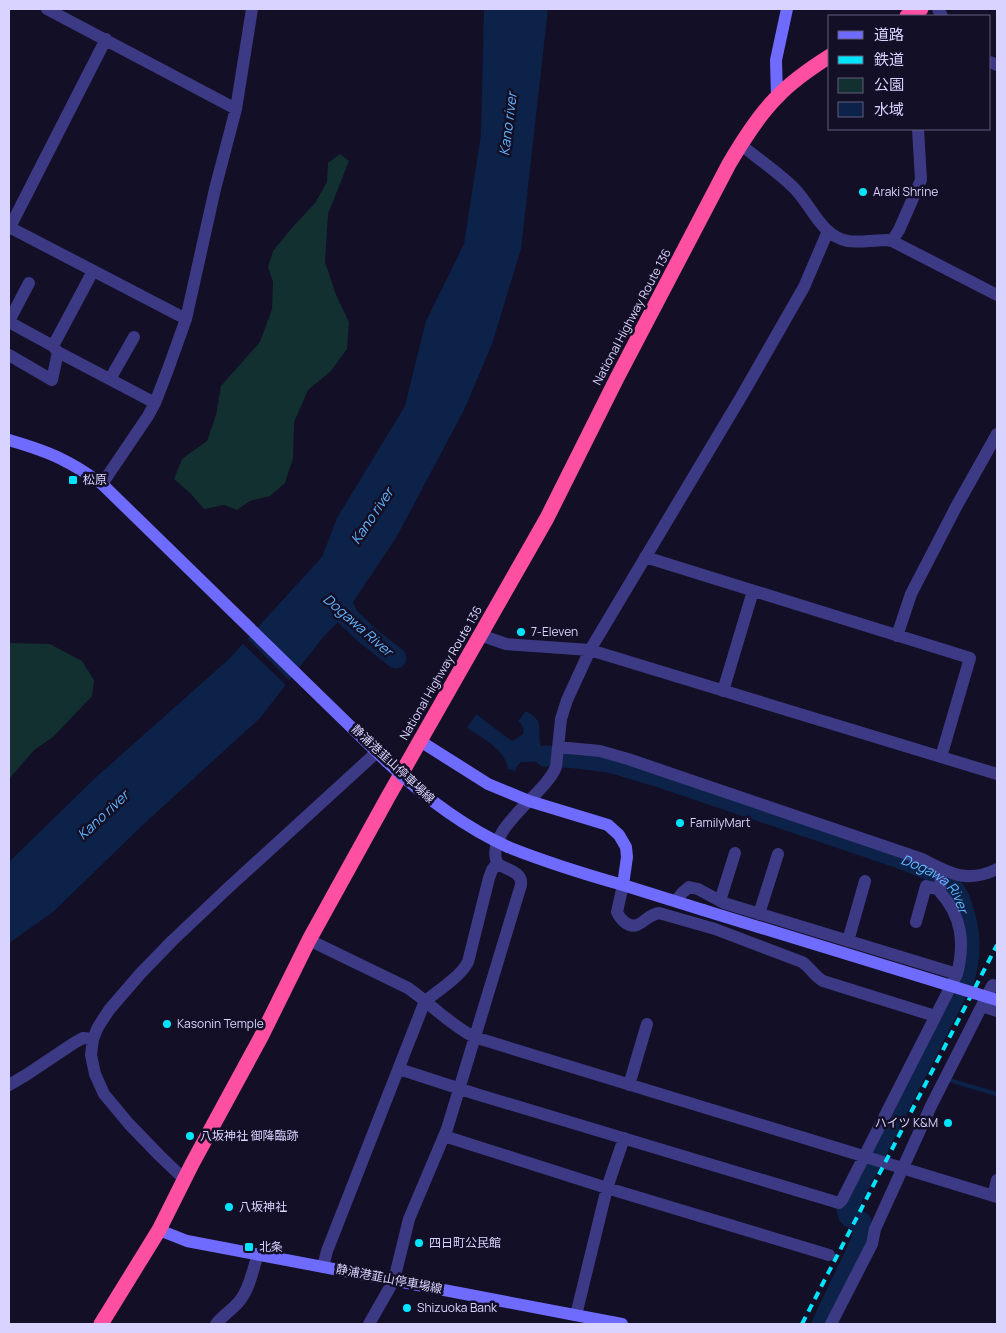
<svg xmlns="http://www.w3.org/2000/svg" width="1006" height="1333" font-family="Manrope,'Noto Sans JP',sans-serif">
<rect width="100%" height="100%" fill="#130f26"/>
<path fill="#12302f" d="M340 154 349 161 328 214 325 262 336 295 349 322 347 349 330 372 308 390 294 422 293 458 285 483 270 496 250 501 237 510 224 505 204 509 190 493 174 479 182 459 207 441 216 415 221 386 260 342 272 309 273 282 268 267 273 251 291 229 315 203 327 182 328 163Z
M9 643 50 644 82 661 94 680 92 696 53 737 34 750 9 779Z"/>
<path fill="#0c2248" d="M484 9H548L521 249 492 344 464 410 396 538 353 602 362 622 357 628 351 625 339 621 324 636 260 718 147 821 53 912 9 943V862L94 779 229 659 322 557 337 518 405 406 426 321 464 244 481 134Z
M526 711C530 713 535 717 538 721 542 732 535 749 549 752 556 754 566 753 573 753V761L521 762 517 766 515 771 508 769C506 750 482 738 467 728L476 714 509 739 513 741 523 734C524 728 523 725 518 721Z"/>
<path fill="#130f26" d="M246 637 291 682 288 687 241 642Z"/>
<g fill="none" stroke-linecap="round" stroke-linejoin="round">
<path stroke="#0c2248" stroke-width="4" d="M952 1081 997 1094"/>
<g stroke="#0c2248" stroke-width="21">
<path d="M337 607 368 636 396 658"/>
<path id="s1" d="M545 756 577 758 609 762 660 777 897 857C916 864 937 871 952 887 957 892 960 900 962 907 971 932 971 951 965 976L848 1206 847 1209 849 1216 861 1222 863 1231 862 1240 822 1324"/>
</g>
<path stroke="#3d3a85" stroke-width="12" d="M47 9 236 109
M938 9 942 16
M990 62 997 65
M740 144C758 159 778 172 794 188 812 206 821 236 848 241 857 243 877 240 887 240L892 241 997 295
M9 227 186 319
M9 229 106 39
M892 241 899 230 921 180 918 129
M9 321 29 283
M9 322 53 346 58 352 155 403
M53 346 93 271
M9 355 52 380 58 352
M110 379 134 337
M102 484 148 416 155 403 167 372 186 319 215 189 236 109 252 9
M645 557 970 658 941 757
M480 635 506 644 590 650 997 774
M897 636 911 594 956 507 997 434
M723 691 753 591
M558 747 600 751 628 759 922 859C949 873 967 884 997 869
M623 885 617 912C620 919 628 928 637 925 645 922 648 915 659 913L715 929 802 962C811 968 814 976 823 981L935 1016
M676 901 682 893 689 887 698 889 724 903 957 974
M720 901 735 853
M759 914 778 854
M916 922 926 886 940 890
M309 940 408 988C431 1004 449 1024 474 1037L997 1197
M848 941 865 881
M982 1006 997 1011
M399 1069 476 1094 839 1203 842 1200 957 974C965 943 962 916 940 892L941 869
M9 1085 26 1075 74 1043 83 1038 93 1039
M629 1085 647 1024
M444 1136 607 1188 829 1255
M184 1179 160 1156 129 1124 104 1094 95 1074 91 1055 93 1039 98 1027 109 1010 140 974 172 941 228 888 377 752
M993 1196 997 1180
M323 1267 327 1251 425 1001C438 991 460 977 468 962L489 878 492 870 497 863
M576 1315 607 1188 624 1138
M216 1324C224 1314 234 1309 241 1299 250 1287 253 1269 258 1254
M369 1324 394 1280 409 1219 447 1129 521 885C523 871 505 870 497 863 484 829 545 795 556 767L561 719 567 700 590 650 741 397 804 287 828 231
M831 1324 872 1244 875 1229 931 1106 992 986 993 985 997 986"/>
<path stroke="#6f6bff" stroke-width="12" d="M777 97 776 60 787 9
M9 440C28 446 47 451 65 461 78 467 90 476 102 484L387 762
M420 741 488 784 529 801 608 825 619 835 626 847 627 857 623 885C584 874 546 862 508 847
M623 885 703 910
M159 1230 187 1241 622 1324"/>
<path stroke="#ff4fa3" stroke-width="15" d="M907 16 921 9
M101 1324 159 1230 192 1164 261 1037 309 940 388 797 547 518 617 378 729 164C743 140 758 116 777 97 792 81 811 68 830 56"/>
<path stroke="#00e5ff" stroke-width="4" stroke-dasharray="8 6" stroke-linecap="butt" d="M802 1324 997 945"/>
<path stroke="#6f6bff" stroke-width="12" d="M387 762C424 797 462 826 508 847
M703 910 997 1000"/>
</g>
<g fill="#00e5ff" stroke="#130f26" stroke-width="2">
<circle cx="863" cy="192" r="5"/>
<rect x="68" y="475" width="10" height="10" rx="2.5"/>
<circle cx="521" cy="632" r="5"/>
<circle cx="680" cy="823" r="5"/>
<circle cx="167" cy="1024" r="5"/>
<circle cx="948" cy="1123" r="5"/>
<circle cx="190" cy="1136" r="5"/>
<circle cx="229" cy="1207" r="5"/>
<circle cx="419" cy="1243" r="5"/>
<rect x="244" y="1242" width="10" height="10" rx="2.5"/>
<circle cx="407" cy="1308" r="5"/>
</g>
<g text-anchor="middle" stroke-width="5" stroke-linejoin="round" paint-order="stroke">
<g font-size="12" fill="#d9d4ff" stroke="#130f26" text-anchor="start">
<text x="873" y="196">Araki Shrine</text>
<text x="83" y="484">松原</text>
<text x="531" y="636">7-Eleven</text>
<text x="690" y="827">FamilyMart</text>
<text x="177" y="1028">Kasonin Temple</text>
<text x="938" y="1127" text-anchor="end">ハイツ K&amp;M</text>
<text x="200" y="1140">八坂神社 御降臨跡</text>
<text x="239" y="1211">八坂神社</text>
<text x="429" y="1247">四日町公民館</text>
<text x="259" y="1251">北条</text>
<text x="417" y="1312">Shizuoka Bank</text>
</g>
<g font-size="12" fill="#d9d4ff" stroke="#130f26">
<text transform="translate(632 317) rotate(-62)" y="4">National Highway Route 136</text>
<text transform="translate(441 673) rotate(-60)" y="4">National Highway Route 136</text>
<text transform="translate(393 764) rotate(43)" y="4">静浦港韮山停車場線</text>
<text transform="translate(389 1279) rotate(11)" y="4">静浦港韮山停車場線</text>
</g>
<g font-size="14" font-style="italic" fill="#62b6ff" stroke="#130f26">
<text transform="translate(508 124) rotate(-83)" y="5">Kano river</text>
<text transform="translate(372 516) rotate(-56)" y="5">Kano river</text>
<text transform="translate(358 625) rotate(41)" y="5">Dogawa River</text>
<text transform="translate(103 815) rotate(-43)" y="5">Kano river</text>
<text dy="5" stroke="none"><textPath href="#s1" startOffset="416">Dogawa River</textPath></text>
</g>
</g>
<rect width="1006" height="1333" fill="none" stroke="#d9d4ff" stroke-width="20"/>
<rect x="828" y="15" width="162" height="115" fill="#130f26" stroke="#625e7d"/>
<rect x="838" y="31" width="25" height="8" fill="#6f6bff" stroke="#625e7d"/>
<text x="874" y="40" font-size="15" fill="#d9d4ff">道路</text>
<rect x="838" y="56" width="25" height="8" fill="#00e5ff" stroke="#625e7d"/>
<text x="874" y="65" font-size="15" fill="#d9d4ff">鉄道</text>
<rect x="838" y="78" width="25" height="15" fill="#12302f" stroke="#625e7d"/>
<text x="874" y="90" font-size="15" fill="#d9d4ff">公園</text>
<rect x="838" y="102" width="25" height="15" fill="#0c2248" stroke="#625e7d"/>
<text x="874" y="115" font-size="15" fill="#d9d4ff">水域</text>
</svg>
